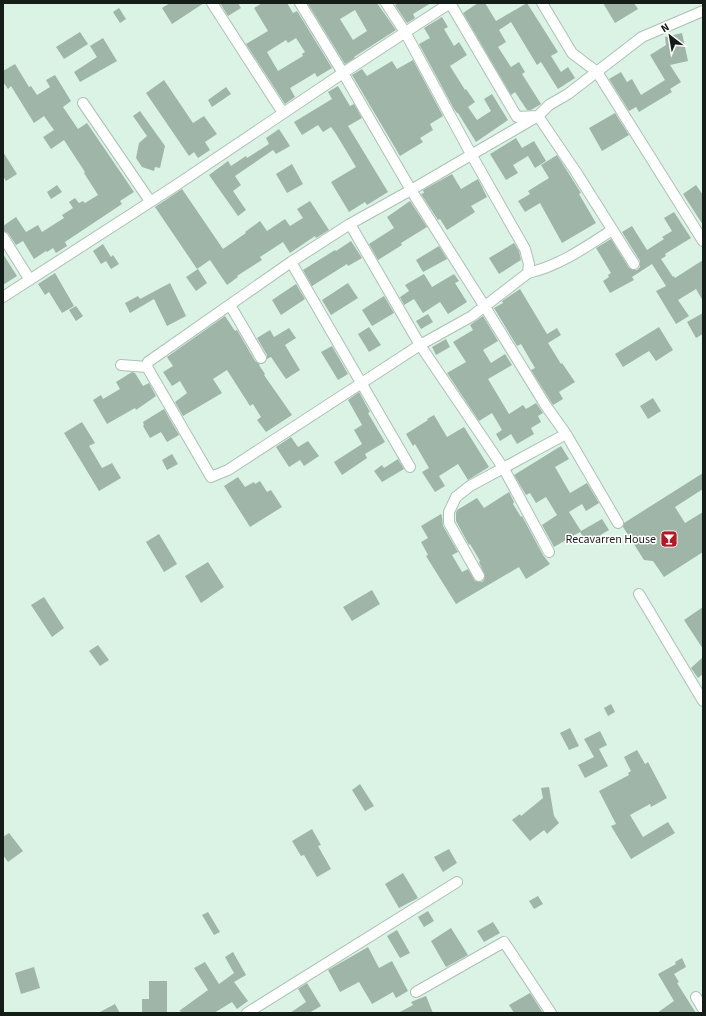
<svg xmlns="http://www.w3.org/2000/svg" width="706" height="1016" font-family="'Source Sans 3',sans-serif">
<rect width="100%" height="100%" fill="#dbf3e5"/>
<path fill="#9eb5a8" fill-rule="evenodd" d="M170 3H204L172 24 162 8Z
M220 3H238L241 8 228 16Z
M262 3H287L293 13 297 11 332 68 317 77 315 73 290 88 295 97 285 104 246 44 268 31 254 8ZM296 38 305 52 302 54 303 56 278 71 267 52 286 40 288 43Z
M309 3H377L396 30 354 57 355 58 345 64 308 4ZM355 10 367 31 353 40 340 19Z
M399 3H431L413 14 415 18 407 23 395 5Z
M478 3H485L496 21 527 3 558 52 551 56 561 72 568 67 575 78 558 89 541 62 537 65 511 22 499 30 506 42 498 47 511 67 519 62 525 72 522 74 541 104 531 110H527L515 92 511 95 463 13Z
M603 3H634L638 9 615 23Z
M119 8 126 19 120 23 113 12Z
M442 17 448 27 444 29 454 46 459 42 467 55 450 66 465 90 466 89 475 102 468 107 477 120 491 111 484 99 492 94 508 120 476 142 458 113H457L454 109 419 44 430 38 424 28Z
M80 32 88 44 64 59 56 47Z
M682 33 688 61 670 65 681 82 670 89 672 92 639 112 636 107 629 111 609 79 621 72 627 82 632 79 641 95 665 80 650 55 666 45 665 37Z
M103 38 117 61 80 82 74 72 97 57 90 46Z
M413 60 443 116 430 124 433 130 420 138 423 142 400 156 352 75 362 69 367 76 392 61 397 69Z
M15 64 29 87 31 86 37 95 50 87 46 80 55 75 71 101 63 107 78 129 87 123 134 192 120 201 122 204 65 242 67 246 56 253 53 248 47 252 46 251 34 259 23 241 16 245 8 233 3 231V226L16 217 26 232 38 225 42 232 64 218 62 215 73 208 69 202 75 198 79 203 83 201 85 203 98 195 84 173 85 172 64 140 51 149 43 137 54 130 44 116 34 123 11 86 8 89 3 82V71Z
M164 80 193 123 204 116 217 134 205 142 210 150 198 158 194 152 189 156 146 93Z
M338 86 350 106 354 104 362 118 348 126 388 192 367 205 365 202 349 212 331 182 356 167 336 134 331 127 323 132 318 125 302 135 294 122 332 99 328 92Z
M226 87 231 94 212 107 208 100Z
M140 111 165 146 160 168 155 167 154 171 142 167 136 158 139 143 147 136 133 116Z
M615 113 629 135 602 151 589 128Z
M279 129 290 146 276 154 273 150 235 176 241 185 233 191 246 210 238 216 209 175 228 161 231 166 246 156 247 158 269 144 266 138Z
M516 138 522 148 534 141 546 161 535 168 528 156 513 165 518 173 506 180 490 154Z
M3 152 17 174 6 181 3 176Z
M557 155 581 193 579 194 596 223 562 243 540 203 525 212 518 201 530 194 528 191 549 178 541 165Z
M292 164 303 184 287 193 276 174Z
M452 174 461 189 478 179 487 197 471 206 475 212 447 230 440 219 438 220 421 194 424 193 423 190Z
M57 185 62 192 51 199 47 192Z
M696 185 703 195V225L683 194Z
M182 189 223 249 246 233 245 232 260 221 267 231 285 219 290 226 303 218 297 209 310 201 329 230 316 238 315 236 290 253 283 242 260 257 262 260 237 276 238 277 227 285 210 260 197 269 155 207Z
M410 201 427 227 401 243 402 245 378 260 369 244 394 228 387 217Z
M674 212 691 238 665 254 666 256 661 259 673 277 674 276 675 278 703 260V301L696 289 678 300 689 316 676 324 656 291 666 286 652 264 632 277 634 280 610 293 603 281 609 277 608 275 611 273 596 248 611 239 629 268 634 270H637L640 267V261L622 232 632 226 647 250 664 239 662 237 672 231 664 218Z
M351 241 362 258 348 266 347 264 312 286 303 270 335 250 336 251Z
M514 243 519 251 521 260 499 274 489 258Z
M103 244 111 257 113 255 119 264 111 269 106 261 101 264 93 251Z
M439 246 447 259 423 272 416 260Z
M3 254 17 276 3 285Z
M198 269 207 283 196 291 186 277Z
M55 273 74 306 62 313 49 292 45 295 38 284Z
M424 274 432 287 454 274 459 281 455 283 467 302 448 314 440 302 423 313 414 299 404 305 400 297 409 291 405 285Z
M170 283 186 316 167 326 154 299 130 313 125 303 138 296 140 299Z
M348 283 358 298 331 315 322 300Z
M296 284 305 299 281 315 272 300Z
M520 289 547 334 557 328 561 335 548 343 561 364 562 363 575 382 559 392 563 399 553 405 531 370 535 368 521 344 517 346 494 308 503 303 502 301Z
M384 296 394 313 372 326 362 310Z
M76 306 83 316 76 321 69 310Z
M703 313V334L696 338 687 322Z
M428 314 433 322 421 329 416 321Z
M225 316 235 331 237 330 255 361 260 364 259 365 265 374 264 375 292 415 266 432 257 420 261 417 253 404 250 406 227 370 213 379 222 393 183 416 175 402 187 393 180 381 172 386 163 372 173 366 167 357Z
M483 316 498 341 483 350 491 363 505 354 512 365 488 379 509 414 523 405 526 409 536 403 543 413 538 416 541 422 531 428 534 434 517 444 511 434 500 441 496 434 502 430 492 413 479 421 447 373 466 362 453 342 473 330 470 325Z
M369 327 381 345 369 352 358 334Z
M659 327 673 350 656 361 649 351 623 367 615 354Z
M289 328 296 338 285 345 300 370 286 379 271 357 267 359V355L257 338 270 330 274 337Z
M446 339 450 347 436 355 432 347Z
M332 346 348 374 338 380 321 352Z
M132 372 135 373 143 386 149 383 156 396 136 410 135 408 107 424 93 400 101 395 103 399 120 389 116 382Z
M359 392 370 412 368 413 385 442 365 454 367 458 342 475 334 462 362 444 354 430 362 425 348 400Z
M653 398 661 411 648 419 640 406Z
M164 409 179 435 167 442 161 432 150 438 143 426 144 425 143 422Z
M434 415 447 437 464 427 489 467 468 480 458 464 439 476 445 486 435 492 422 472 429 468 415 444 413 446 406 434 428 420 427 419Z
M82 422 95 443 89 446 102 468 112 463 121 478 99 491 64 433Z
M291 437 298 447 308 441 319 456 304 466 300 460 289 467 276 447Z
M561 446 569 459 555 467 570 493 587 483 599 503 586 511 582 504 569 512 581 531 602 519 609 530 587 543 580 532 554 547 542 525 557 515 546 497 536 503 530 493 526 495 514 475Z
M172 454 178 464 167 470 162 460Z
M398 459 404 469 382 482 374 471 382 465 384 468Z
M703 473V489L675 507 685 523 703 512V552L664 577 653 561 644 560 623 527 624 523Z
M238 477 245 487 254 482 255 484 260 481 267 492 271 490 282 507 250 527 224 486Z
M509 492 514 502 513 504 521 517 522 516 543 555 550 564 526 579 519 567 456 604 426 556 428 555 421 542 428 538 421 526 441 514 442 516 443 526 458 552 452 555 462 572 468 569 475 581 482 582 484 580 485 576 479 562 480 561 470 544 469 545 456 521V513L457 510 477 498 484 508Z
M159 534 177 564 164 572 146 542Z
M208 562 224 587 201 603 185 576Z
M372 590 380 604 352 621 343 607Z
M44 597 64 628 52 637 31 605Z
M703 607V649L684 620Z
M98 645 109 660 100 666 89 651Z
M703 657V674L698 678 691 668Z
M611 704 615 712 608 716 604 708Z
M570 728 579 746 569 750 560 733Z
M600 731 607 745 599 749 608 766 585 778 578 765 594 757 584 739Z
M637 750 645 764 648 762 667 798 651 807 650 804 630 815 643 837 668 822 675 833 631 859 611 826 616 824 599 791 629 775 628 773 631 771 624 757Z
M360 784 374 806 365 811 352 790Z
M549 787 554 816 559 823 547 834 544 830 530 841 512 820 520 814 521 816 543 798 541 788Z
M312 829 321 845 318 846 331 869 317 877 304 855 301 856 292 841Z
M9 833 23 851 8 862 3 855V837Z
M449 849 457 863 443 872 434 857Z
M403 873 418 898 399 908 385 884Z
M538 896 543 904 534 909 529 901Z
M428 911 434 921 424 927 418 917Z
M208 912 220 932 214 935 202 915Z
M493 922 500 933 484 942 477 931Z
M451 928 468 955 446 967 431 941Z
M397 930 410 953 400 958 387 936Z
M368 947 379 968 392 961 408 991 396 998 393 992 372 1004 359 982 340 992 328 970Z
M233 952 246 975 234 982 248 1001 237 1009 232 1002 214 1013H179L181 1011H179L208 990 194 968 205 962 219 984 234 973 225 957Z
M682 958 686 967 674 974 679 982 677 983 696 1013H657L674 1001 658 974 676 964 675 962Z
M34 967 40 988 21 994 15 973Z
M149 981H167V1012H142V999H149Z
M307 983 321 1006 309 1013H290L306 1002 298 989Z
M530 993 543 1013H514L509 1005Z
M426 996 433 1013H398L413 1005 411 1002Z
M115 1004 120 1013H98Z"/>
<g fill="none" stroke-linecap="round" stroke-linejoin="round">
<g stroke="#abc2b5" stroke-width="12">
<path id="minor" d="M212 3 283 113
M300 3 343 73 411 190 485 307 546 406 566 434 618 523
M386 3 405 32 471 154 525 249 529 264 528 273 472 316 420 345 228 470 211 477 147 367 148 362 291 262 350 224 411 190 538 116 549 105 568 94 642 37 703 11
M450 3 517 117 538 116 576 172 634 264
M542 3 572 53 597 72 703 241
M83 103 150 201
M350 224 420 345 504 469 549 552
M3 237 30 280
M291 262 410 467
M528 273C559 266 586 247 612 230
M3 297 175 186 343 73 450 3
M230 305 261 358
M121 365 147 367
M479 576 449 523V512L456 497 470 486 566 434
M639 594 703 701
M416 992 504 942 551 1013
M696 997 703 1009
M247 1013 457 882"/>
</g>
<use href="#minor" stroke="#fff" stroke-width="10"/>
</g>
<defs>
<g id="bar-square" transform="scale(0.9)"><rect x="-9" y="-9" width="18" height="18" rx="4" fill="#ae1a26" stroke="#fff"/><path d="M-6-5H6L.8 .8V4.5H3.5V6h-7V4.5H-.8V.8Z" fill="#fff"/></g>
</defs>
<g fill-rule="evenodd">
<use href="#bar-square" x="669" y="539"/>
</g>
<g text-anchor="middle" stroke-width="3" stroke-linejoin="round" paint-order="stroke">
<g font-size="12" fill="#141d18" stroke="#fff" text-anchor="end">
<text x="656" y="543">Recavarren House</text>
</g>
</g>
<rect width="706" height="1016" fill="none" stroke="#141d18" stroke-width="8"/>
<g transform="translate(670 36) rotate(329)" stroke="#ffffff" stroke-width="3" paint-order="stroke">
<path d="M0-3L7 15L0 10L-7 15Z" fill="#141d18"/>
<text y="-6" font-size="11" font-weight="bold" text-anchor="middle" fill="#141d18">N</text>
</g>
</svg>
